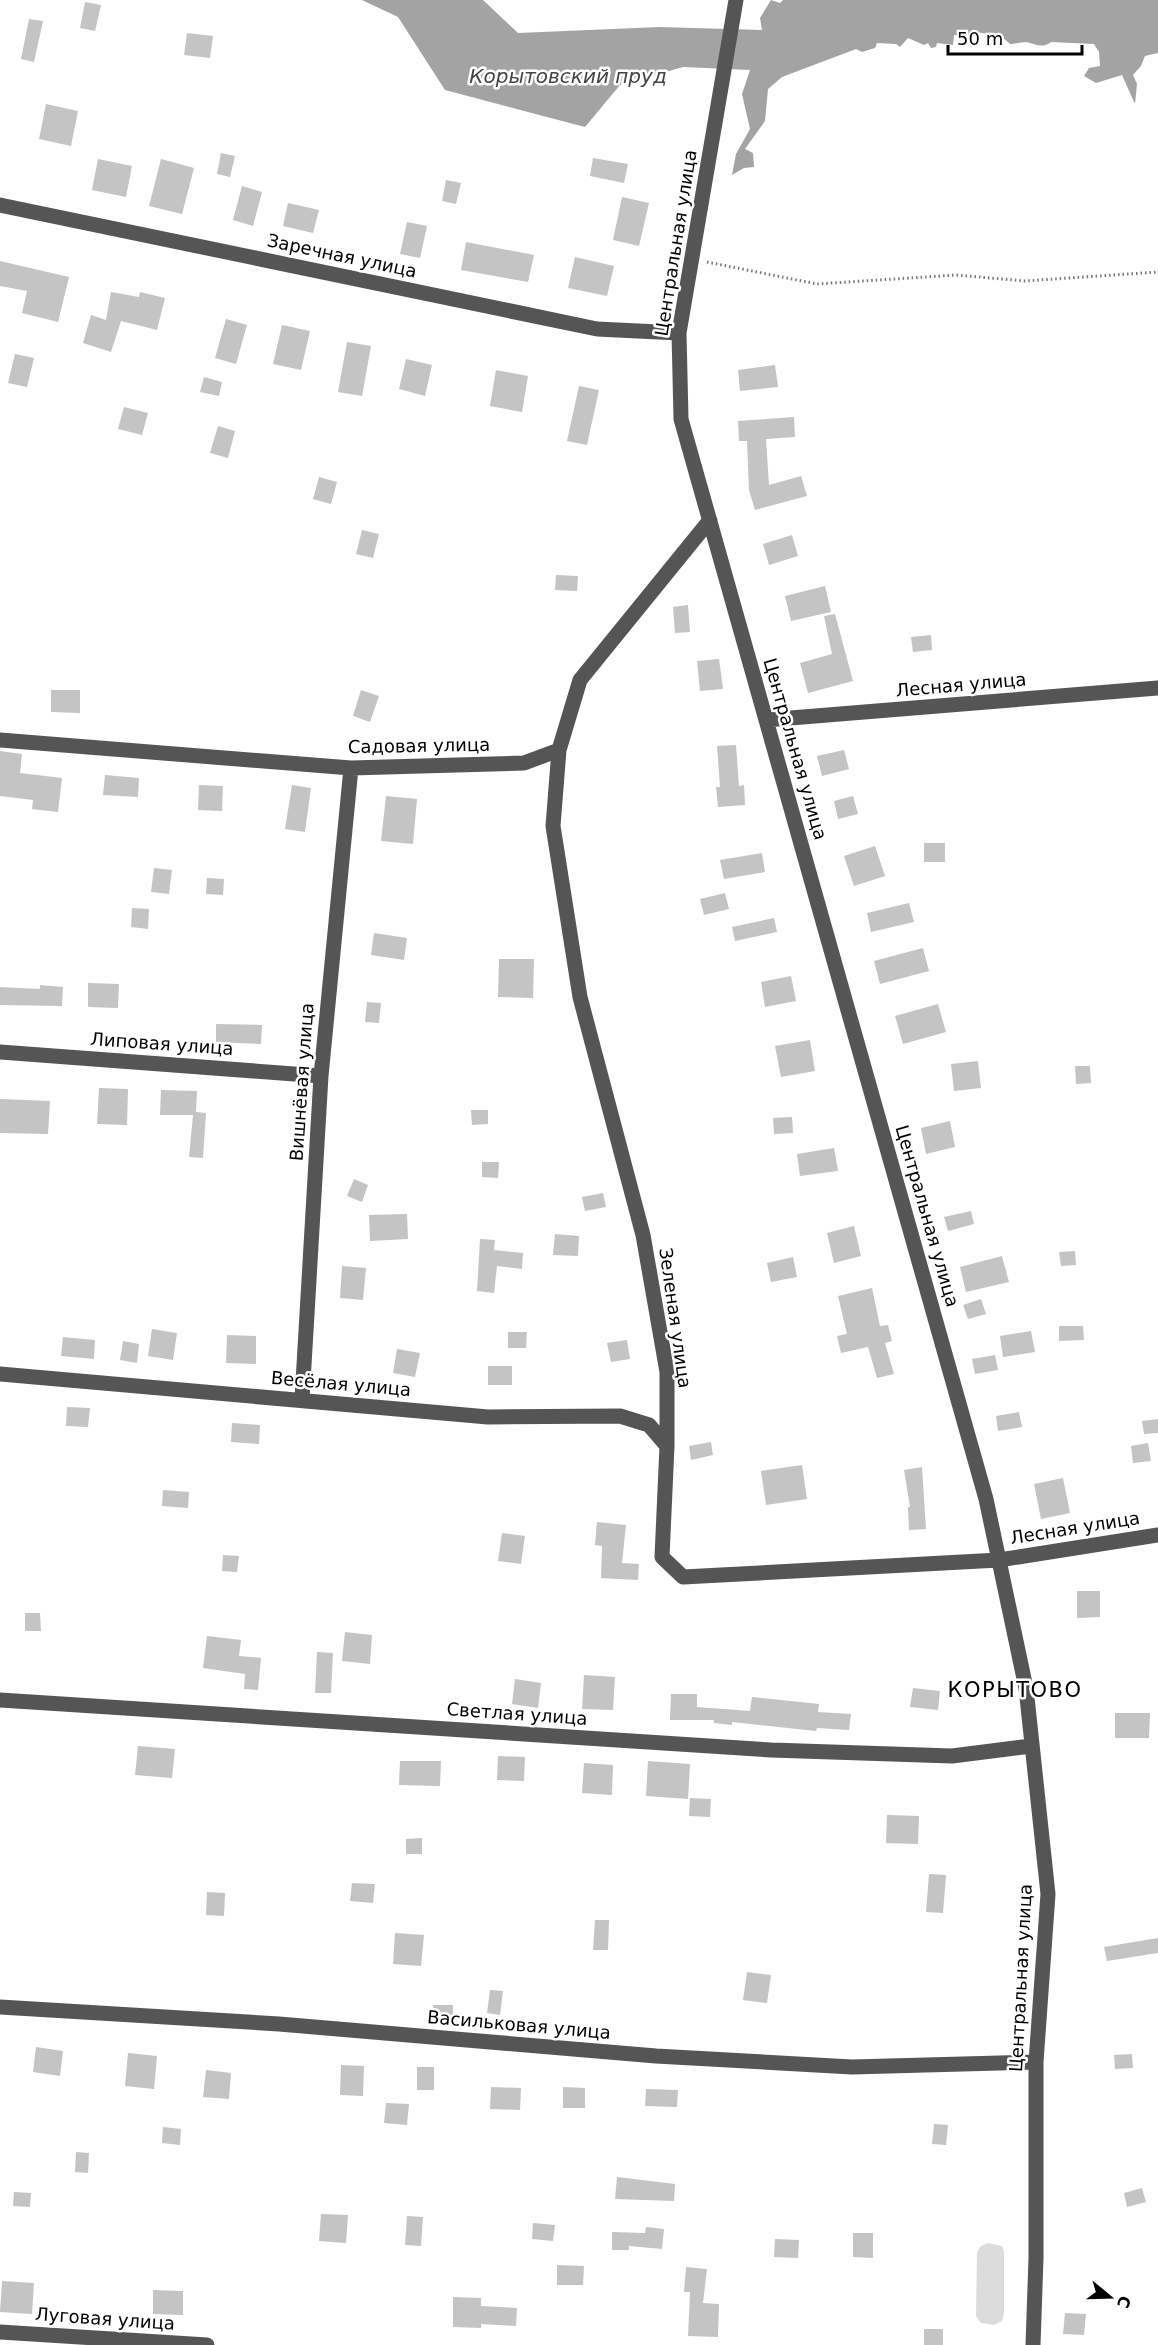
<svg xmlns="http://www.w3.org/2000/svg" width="1158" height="2345" font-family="'DejaVu Sans',sans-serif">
<rect width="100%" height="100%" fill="#fff"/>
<path fill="#dcdcdc" d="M988 2243 1002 2246 1004 2252V2313L1002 2321 994 2325 981 2323 976 2316 977 2252 981 2246Z"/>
<path fill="#a3a3a3" d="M362 0H483L518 33 660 27 762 30 760 18 771 0 780 3 783 0H1158V53L1145 56 1141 66 1133 75 1137 84 1135 104 1122 75 1096 83 1084 76 1089 68 1100 66 1099 52 1094 44 1051 42C1042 49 1036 44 1026 42 1022 42 1014 44 1010 44L1001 36 991 39 988 34 975 32 972 36 954 35 953 45 937 43 936 47 931 48 928 43 924 45 908 38 900 47 896 44 877 43 875 48 862 52 856 49 782 77 768 89 765 121 745 149 753 153 754 167 744 168 732 175 736 154 750 129 742 94 750 70 683 67 620 85 585 127 445 90 398 17Z"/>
<path fill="#c4c4c4" d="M85 2 101 5 95 31 80 28Z
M29 19 43 21 34 62 21 59Z
M187 33 213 36 210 58 184 55Z
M46 104 78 111 71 146 39 139Z
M221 153 235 156 230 177 217 174Z
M593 158 628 164 624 183 590 176Z
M98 159 132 166 126 197 92 190Z
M161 159 194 168 182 214 149 206Z
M446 180 461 183 456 204 442 201Z
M242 186 262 192 253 226 233 220Z
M622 197 649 203 639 246 613 240Z
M288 203 319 210 313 233 283 226Z
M407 222 427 226 420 258 400 254Z
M466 242 534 255 528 282 461 270Z
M575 257 614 266 607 296 568 288Z
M0 261 69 277 58 322 22 313 27 291 0 286Z
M111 292 139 297 140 292 165 298 157 330 121 321 111 352 83 343 91 315 106 320Z
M226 319 247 325 236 364 215 358Z
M282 325 310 331 301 370 273 364Z
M347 342 371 346 362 396 338 392Z
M15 354 34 358 27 387 8 383Z
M406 359 432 365 425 396 399 389Z
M775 365 778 387 740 391 738 370Z
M496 370 528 376 522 412 490 406Z
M204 377 222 382 219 396 200 392Z
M579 386 599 390 587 445 567 441Z
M124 407 148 413 142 435 118 429Z
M794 417 795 437 766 439 769 485 801 476 807 496 755 510 749 490 747 441H739L738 421Z
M218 426 235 431 228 458 210 453Z
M319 477 337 482 331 504 313 499Z
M362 530 379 534 373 558 356 554Z
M792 535 798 556 769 565 763 544Z
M556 575 578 576 577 591 555 590Z
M825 586 831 612 791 621 785 596Z
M688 605 690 632 675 633 673 607Z
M835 614 853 681 808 693 800 663 832 654 824 616Z
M931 635 932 650 913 652 911 637Z
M719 659 723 689 700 691 697 661Z
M51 690H80V713L51 712Z
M361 690 379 696 370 722 353 716Z
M736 745 739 786 744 785 745 805 718 807 716 787H720L717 746Z
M844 750 849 769 822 776 817 756Z
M0 751 22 754 20 773 62 778 58 812 32 809 33 800 0 796Z
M105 775 139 778 138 797 103 795Z
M199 785 223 786 222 811 198 810Z
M292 785 311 788 305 832 285 829Z
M386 796 417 799 413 844 381 841Z
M853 796 858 814 838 819 834 801Z
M924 843H945V862H924Z
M875 846 885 876 854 886 844 856Z
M762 853 765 872 724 879 720 860Z
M154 868 172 870 169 894 151 892Z
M207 878 224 879 223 895 206 894Z
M725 893 729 909 704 915 700 899Z
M909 903 914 922 871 932 867 913Z
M132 908 149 909 148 929 131 927Z
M774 918 777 932 735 941 732 927Z
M374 933 407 938 404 960 371 955Z
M923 948 929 971 880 984 874 961Z
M499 959H534L533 998 498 997Z
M791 976 796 1001 765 1007 761 982Z
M88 983 119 984 118 1008 88 1007Z
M40 985 63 987 62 1006 0 1005V987L40 989Z
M367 1002 381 1003 379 1023 365 1022Z
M938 1004 946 1032 903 1044 895 1016Z
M216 1024 262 1025 261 1044 216 1042Z
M810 1040 815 1071 781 1077 775 1046Z
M978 1061 981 1088 954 1091 951 1064Z
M1075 1066H1090L1091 1083 1076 1084Z
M99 1088 128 1089 127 1125 97 1124Z
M161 1090 197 1091 196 1112 206 1113 203 1158 189 1157 193 1115H160Z
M0 1099 50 1101 48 1134 0 1133Z
M471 1110H488V1124L472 1125Z
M792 1117 793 1133 774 1134 773 1118Z
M950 1121 955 1147 926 1154 921 1128Z
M834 1148 838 1171 800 1176 797 1154Z
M482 1162H499L498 1178 482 1177Z
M354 1179 368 1185 362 1202 347 1196Z
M603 1193 606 1207 585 1211 582 1197Z
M971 1211 974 1224 948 1231 944 1217Z
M407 1214 408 1239 370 1241 369 1215Z
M854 1226 861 1256 834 1263 827 1233Z
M555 1234 579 1236 578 1256 553 1255Z
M480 1239 495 1240 494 1250 523 1253 522 1269 497 1266 494 1293 477 1291Z
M1075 1251 1076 1265 1061 1266 1059 1252Z
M1002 1256 1009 1282 966 1292 960 1267Z
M793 1257 797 1277 771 1282 767 1263Z
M342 1266 366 1268 363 1300 340 1298Z
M872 1288 880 1326 888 1325 892 1341 885 1343 894 1374 877 1378 868 1347 841 1353 837 1336 847 1334 838 1296Z
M981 1299 986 1314 968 1319 963 1305Z
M1059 1326H1083L1084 1340 1059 1341Z
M152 1329 177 1333 173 1360 148 1356Z
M1031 1331 1035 1352 1003 1357 1000 1336Z
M508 1332H527L526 1348H508Z
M227 1335 256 1336V1364L226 1363Z
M63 1337 95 1340 94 1359 61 1356Z
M627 1340 630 1359 611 1362 607 1343Z
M123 1341 139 1344 137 1363 120 1360Z
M397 1349 420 1353 415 1377 393 1373Z
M995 1355 998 1370 975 1374 972 1359Z
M488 1366H512V1385H488Z
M67 1407 90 1408 88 1427 66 1426Z
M1019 1412 1022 1427 998 1431 996 1416Z
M1158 1419V1433L1144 1434 1142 1421Z
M232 1423 260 1425 259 1444 231 1442Z
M711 1442 713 1455 691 1460 689 1446Z
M1148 1443 1151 1461 1133 1463 1131 1446Z
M802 1465 807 1499 766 1505 761 1471Z
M922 1467 926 1529 909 1530 908 1507H910L904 1470Z
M1063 1478 1070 1513 1041 1519 1034 1484Z
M163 1490 189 1492 188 1508 162 1506Z
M597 1522 626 1525 622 1563 639 1564 638 1580 601 1578 602 1546 595 1545Z
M502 1533 525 1536 521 1564 498 1561Z
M223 1555 239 1556 237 1572 222 1571Z
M1077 1591H1100V1617L1077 1618Z
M25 1613H40L41 1631H25Z
M345 1632 372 1635 370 1664 342 1661Z
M207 1636 241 1640 239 1656 261 1658 258 1690 244 1689 245 1674 203 1668Z
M317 1652 333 1653 331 1693H315Z
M584 1675 615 1677 613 1710 582 1709Z
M515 1679 541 1683 538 1708 512 1704Z
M913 1688 940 1691 938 1710 910 1707Z
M671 1694H697V1707L750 1711 752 1697 819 1704 818 1712 851 1714 849 1730 817 1728 816 1731 732 1722V1725L714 1723V1720H670Z
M1115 1713H1150L1149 1738H1115Z
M138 1746 175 1749 172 1778 135 1775Z
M498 1756 525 1757 524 1781 497 1780Z
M400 1761H441L440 1786 399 1785Z
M648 1761 690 1764 688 1799 646 1796Z
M584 1763 613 1765 612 1795 582 1793Z
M690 1798 711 1799 710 1817 689 1816Z
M887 1815 919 1816 918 1844 886 1843Z
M422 1838V1854H406V1839Z
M929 1874 946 1875 943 1913 926 1912Z
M352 1883 375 1884 373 1903 350 1901Z
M207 1892 225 1893 224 1916 206 1915Z
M595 1920H609L608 1950H593Z
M395 1933 424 1935 421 1966 393 1964Z
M1158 1938V1953L1107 1961 1104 1947Z
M747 1972 771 1975 767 2003 743 2000Z
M490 1990 503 1991 500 2015 487 2013Z
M433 2005H453V2020L432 2019Z
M36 2047 63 2051 60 2076 33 2072Z
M128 2053 157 2056 154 2089 125 2086Z
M1132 2054 1133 2068 1115 2069 1114 2055Z
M341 2065 364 2066 363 2096 340 2095Z
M417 2067H434V2090H417Z
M206 2070 231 2073 229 2099 203 2097Z
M491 2087 521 2088 520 2110 490 2109Z
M563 2087 585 2088V2108H563Z
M646 2089 678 2090 677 2107 645 2106Z
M386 2103 409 2104 407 2125 384 2123Z
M934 2124 948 2125 946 2145 932 2144Z
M163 2127 181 2129 180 2145 162 2143Z
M76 2152 89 2153 88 2173 75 2172Z
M617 2177 675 2184 674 2201 615 2199Z
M1142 2188 1146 2202 1127 2207 1124 2193Z
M14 2192 31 2193 30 2207 13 2206Z
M321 2214 348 2215 346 2243 319 2241Z
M407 2216 423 2217 421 2246 405 2245Z
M533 2223 555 2225 553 2241 532 2239Z
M646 2227 664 2229 662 2249 629 2246V2250H612V2232L645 2233Z
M853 2233H873V2258L853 2257Z
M775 2239 799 2240 798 2258 774 2257Z
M557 2265 584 2266 583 2285H557Z
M686 2267 707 2269 703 2303 719 2304 718 2337 688 2336 690 2292H684Z
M2 2281 34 2283 32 2314 0 2312Z
M153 2290 183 2291V2315L153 2314Z
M453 2297 481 2298V2306L517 2308 516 2326 481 2324V2328L453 2327Z
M1065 2313 1086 2314 1084 2335 1063 2334Z
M924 2329H943V2345H924Z"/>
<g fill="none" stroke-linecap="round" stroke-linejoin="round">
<path stroke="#777" stroke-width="3" stroke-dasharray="1.5 3" stroke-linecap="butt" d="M707 262 817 284 956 275 1025 281 1158 272"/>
<path stroke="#555" stroke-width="15" d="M736 0 679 333 681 419 986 1499 1026 1688 1048 1894 1036 2062V2258L1033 2345
M0 205 597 329 679 333
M766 720 1158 688
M0 740 351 768 524 763 559 750 580 680 710 520
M559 750 553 826 580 997 643 1235 667 1372V1446L662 1557 683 1577 999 1560 1158 1535
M0 1052 321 1076
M0 1374 488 1417 620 1416 649 1425 667 1446
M302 1399 321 1076 351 768
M0 1700 771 1750 952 1756 1031 1746
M0 2007 279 2024 656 2056 852 2067 1036 2062
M0 2332 207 2345"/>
</g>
<g text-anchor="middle" stroke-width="5" stroke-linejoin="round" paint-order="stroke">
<g font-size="18" fill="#000" stroke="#fff">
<text transform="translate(676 243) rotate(-81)" y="6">Центральная улица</text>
<text transform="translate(342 256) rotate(12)" y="6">Заречная улица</text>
<text transform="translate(961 685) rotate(-5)" y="6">Лесная улица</text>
<text transform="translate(419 746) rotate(-1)" y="6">Садовая улица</text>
<text transform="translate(795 749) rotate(74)" y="6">Центральная улица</text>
<text transform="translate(162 1044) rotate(4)" y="6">Липовая улица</text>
<text transform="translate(302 1082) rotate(-86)" y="6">Вишнёвая улица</text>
<text transform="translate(927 1216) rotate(74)" y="6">Центральная улица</text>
<text transform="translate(675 1318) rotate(82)" y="6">Зеленая улица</text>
<text transform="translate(341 1384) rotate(5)" y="6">Весёлая улица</text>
<text transform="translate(1075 1528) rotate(-9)" y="6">Лесная улица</text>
<text transform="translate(517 1714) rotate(4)" y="6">Светлая улица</text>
<text transform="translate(1021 1978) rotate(-87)" y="6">Центральная улица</text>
<text transform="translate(519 2025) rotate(5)" y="6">Васильковая улица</text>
<text transform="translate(105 2319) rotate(4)" y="6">Луговая улица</text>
</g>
<g font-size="20" font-style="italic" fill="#444" stroke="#fff">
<text x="568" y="83">Корытовский пруд</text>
</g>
<g font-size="21" letter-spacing="1.5" fill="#000" stroke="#fff">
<text x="1015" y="1697">КОРЫТОВО</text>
</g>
</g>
<g transform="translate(1110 2297) rotate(109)" stroke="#ffffff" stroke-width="4.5" paint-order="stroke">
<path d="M0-4.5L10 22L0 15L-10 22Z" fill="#000000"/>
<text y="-9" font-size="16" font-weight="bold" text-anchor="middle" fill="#000000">С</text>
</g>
<path d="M948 45v9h134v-9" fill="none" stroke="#000000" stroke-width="3"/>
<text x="957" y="45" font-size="18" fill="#000000" stroke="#ffffff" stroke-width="4.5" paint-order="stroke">50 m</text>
</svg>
